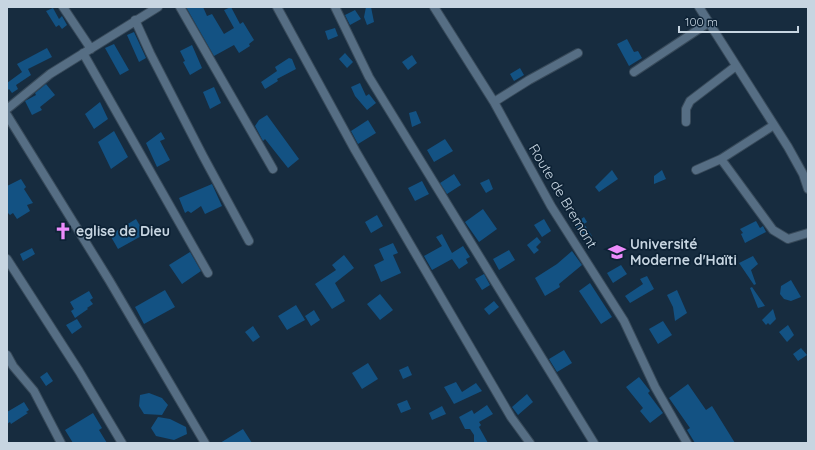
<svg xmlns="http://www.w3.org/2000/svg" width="815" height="450" font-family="Quicksand,sans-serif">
<rect width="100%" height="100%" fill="#172c3f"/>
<path fill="#135283" d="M186 7H203L207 16 212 14 224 34 234 28 224 10 231 7 240 24 243 22 254 40 249 44 250 46 239 53 234 45 214 56Z
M366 7H371L374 22 367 25 364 17Z
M53 8 59 19 62 16 67 25 62 29 59 25 56 27 46 11Z
M355 10 361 19 350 25 345 15Z
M335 28 338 36 328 40 325 31Z
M134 32 146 58 139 62 127 35Z
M627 39 634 52 638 51 642 58 629 66 617 44Z
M114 44 129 70 120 75 105 48Z
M192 45 202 68 190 75 183 62 185 61 180 51Z
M47 48 52 57 28 69 31 75 16 85 18 89 12 93 9 89 7 91V83L22 72 17 64Z
M345 53 353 62 347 68 339 59Z
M412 55 417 63 408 70 402 62Z
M289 58 292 59 296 69 277 79 278 81 265 89 261 82 277 71 275 67Z
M520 68 524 75 514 81 510 74Z
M360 83 366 96 369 94 376 103 367 110 355 96 351 87Z
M46 84 55 95 40 107 42 110 32 115 25 101 36 95 35 93Z
M214 87 221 103 210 109 203 92Z
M100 102 108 119 94 129 85 114Z
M416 111 421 123 412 127 409 113Z
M267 115 299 159 288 168 265 139 263 141 255 126 259 120Z
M368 120 376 133 358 144 351 131Z
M114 131 128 157 111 169 98 142Z
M161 132 165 139 160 141 170 160 157 167 146 143Z
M445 139 453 151 434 162 427 150Z
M612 170 618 179 599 192 595 187Z
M662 170 666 179 654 184V176Z
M454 174 461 185 447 194 440 183Z
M21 179 26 187 24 189 33 203 27 205 30 211 17 219 13 213 10 215 7 212V186Z
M489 179 493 189 486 193 480 183Z
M422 181 429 194 415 201 408 188Z
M212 184 222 206 205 214 201 206 191 213 188 211 185 213 179 198Z
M483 209 497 229 479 242 465 222Z
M377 215 383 226 371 233 365 222Z
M584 217 587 222 584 224 592 236 583 241 574 224Z
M136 219 145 234 118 249 110 235Z
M544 219 551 231 542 237 534 225Z
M756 221 760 228 763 226 766 232 745 243 741 234 743 233 740 229Z
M442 234 452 253 463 246 470 257 466 259 468 263 459 269 452 259 432 270 424 256 442 246 436 237Z
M537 237 541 242 536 247 539 250 534 254 527 245Z
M393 243 398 253 393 255 401 273 381 282 374 265 384 260 379 249Z
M32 248 35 254 23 261 20 254Z
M509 250 515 260 499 270 493 259Z
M572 251 582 265 559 284 560 287 545 296 535 278 557 264Z
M190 252 201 271 182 284 169 265Z
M344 255 354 268 335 283 345 301 332 309 315 284 336 270 332 265Z
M753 256 758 264 751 270 756 284 754 285 739 263Z
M621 265 627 274 613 283 607 273Z
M484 274 490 285 482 290 475 279Z
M647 276 654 289 630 303 625 296 643 284 640 279Z
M791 280 801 297 791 301 784 299 780 294 781 286Z
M590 283 612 317 601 324 579 291Z
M752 287 765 306 758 308 750 288Z
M165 290 175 307 144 324 135 307Z
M677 290 687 313 675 321 673 307 667 295Z
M89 291 93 298 90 300 93 304 87 308 88 309 75 318 71 311 74 309 70 302Z
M380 294 393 310 380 320 367 304Z
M494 301 499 307 489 315 484 309Z
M296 305 305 320 287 330 278 316Z
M773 309 776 319 770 325 768 323 766 325 762 320Z
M314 310 320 320 311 326 305 316Z
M77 319 82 327 72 334 66 325Z
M663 321 672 335 658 344 649 329Z
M788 325 794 335 787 342 779 332Z
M253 326 260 337 253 342 245 332Z
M801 348 807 355 798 361 793 354Z
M564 350 572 363 557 372 549 359Z
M368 363 378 379 362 389 352 373Z
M408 366 412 375 403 379 399 370Z
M47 372 53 381 46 386 40 377Z
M639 377 650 391 648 393 663 413 650 423 640 411 643 408 626 387Z
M456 382 462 392 476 383 482 391 454 404 444 387Z
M688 384 706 410 712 406 735 443H695L687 430 690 428 669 398Z
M149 393 162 398 168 405 162 415 144 414 139 406 140 395Z
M527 394 533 402 518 415 512 407Z
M407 400 411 409 401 413 397 404Z
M24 402 29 410 26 412 28 413 11 424 10 422 7 424V412Z
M487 405 493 414 479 422 481 425 479 427 488 443H474V435L470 429H465L459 417 472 410 474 414Z
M442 406 446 414 432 420 429 413Z
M93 413 102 428 99 430 107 443H73L65 430Z
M158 417 170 419 186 427 187 434 174 440 156 436 151 428Z
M243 429 252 443H220Z"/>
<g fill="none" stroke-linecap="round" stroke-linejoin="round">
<g stroke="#384a5a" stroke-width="10">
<path id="minor" d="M63 7 91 49
M180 7 273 169
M277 7 355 150 511 417 530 443
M335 7 369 77 594 443
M434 7 494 102 551 206 624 321 655 387 687 443
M699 7 788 147 803 174 808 189
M135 20 150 53 203 156 249 241
M83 53 208 273
M634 72 708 23
M494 102 529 80 578 53
M7 109 50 74 158 7
M7 115 109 280 205 443
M686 122V109L690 101 736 66
M721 159 774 125
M696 170 721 159 773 230 788 239 808 233
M7 259 79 371 122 443
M7 355 13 366 34 391 61 443"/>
</g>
<use href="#minor" stroke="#566e84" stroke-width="8"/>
</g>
<defs>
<g id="church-bare" transform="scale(1.38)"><path d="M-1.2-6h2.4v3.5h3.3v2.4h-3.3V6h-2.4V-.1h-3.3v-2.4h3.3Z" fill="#ec8cfb" stroke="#0d2235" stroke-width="2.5" paint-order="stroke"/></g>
<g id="university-bare" transform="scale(1.38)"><path d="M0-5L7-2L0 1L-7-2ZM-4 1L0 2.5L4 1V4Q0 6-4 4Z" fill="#ec8cfb" stroke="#0d2235" stroke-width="2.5" paint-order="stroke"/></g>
</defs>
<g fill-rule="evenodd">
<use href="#church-bare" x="63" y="231"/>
<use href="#university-bare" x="617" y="252"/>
</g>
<g text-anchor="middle" stroke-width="3.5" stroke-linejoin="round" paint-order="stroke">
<g font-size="14" fill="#c7d5e1" stroke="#0d2235">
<text transform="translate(563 196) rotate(59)" y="5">Route de Bremant</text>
</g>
<g font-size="14" font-weight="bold" fill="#c7d5e1" stroke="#0d2235" text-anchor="start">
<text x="76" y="236">eglise de Dieu</text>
<text x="630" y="249">Université<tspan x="630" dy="16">Moderne d'Haïti</tspan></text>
</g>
</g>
<rect width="815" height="450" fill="none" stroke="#c7d5e1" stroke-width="16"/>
<path d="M679 26v6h119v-6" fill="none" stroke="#c7d5e1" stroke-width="2"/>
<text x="685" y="26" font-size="12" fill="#c7d5e1" stroke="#0d2235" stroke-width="3" paint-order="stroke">100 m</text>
</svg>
